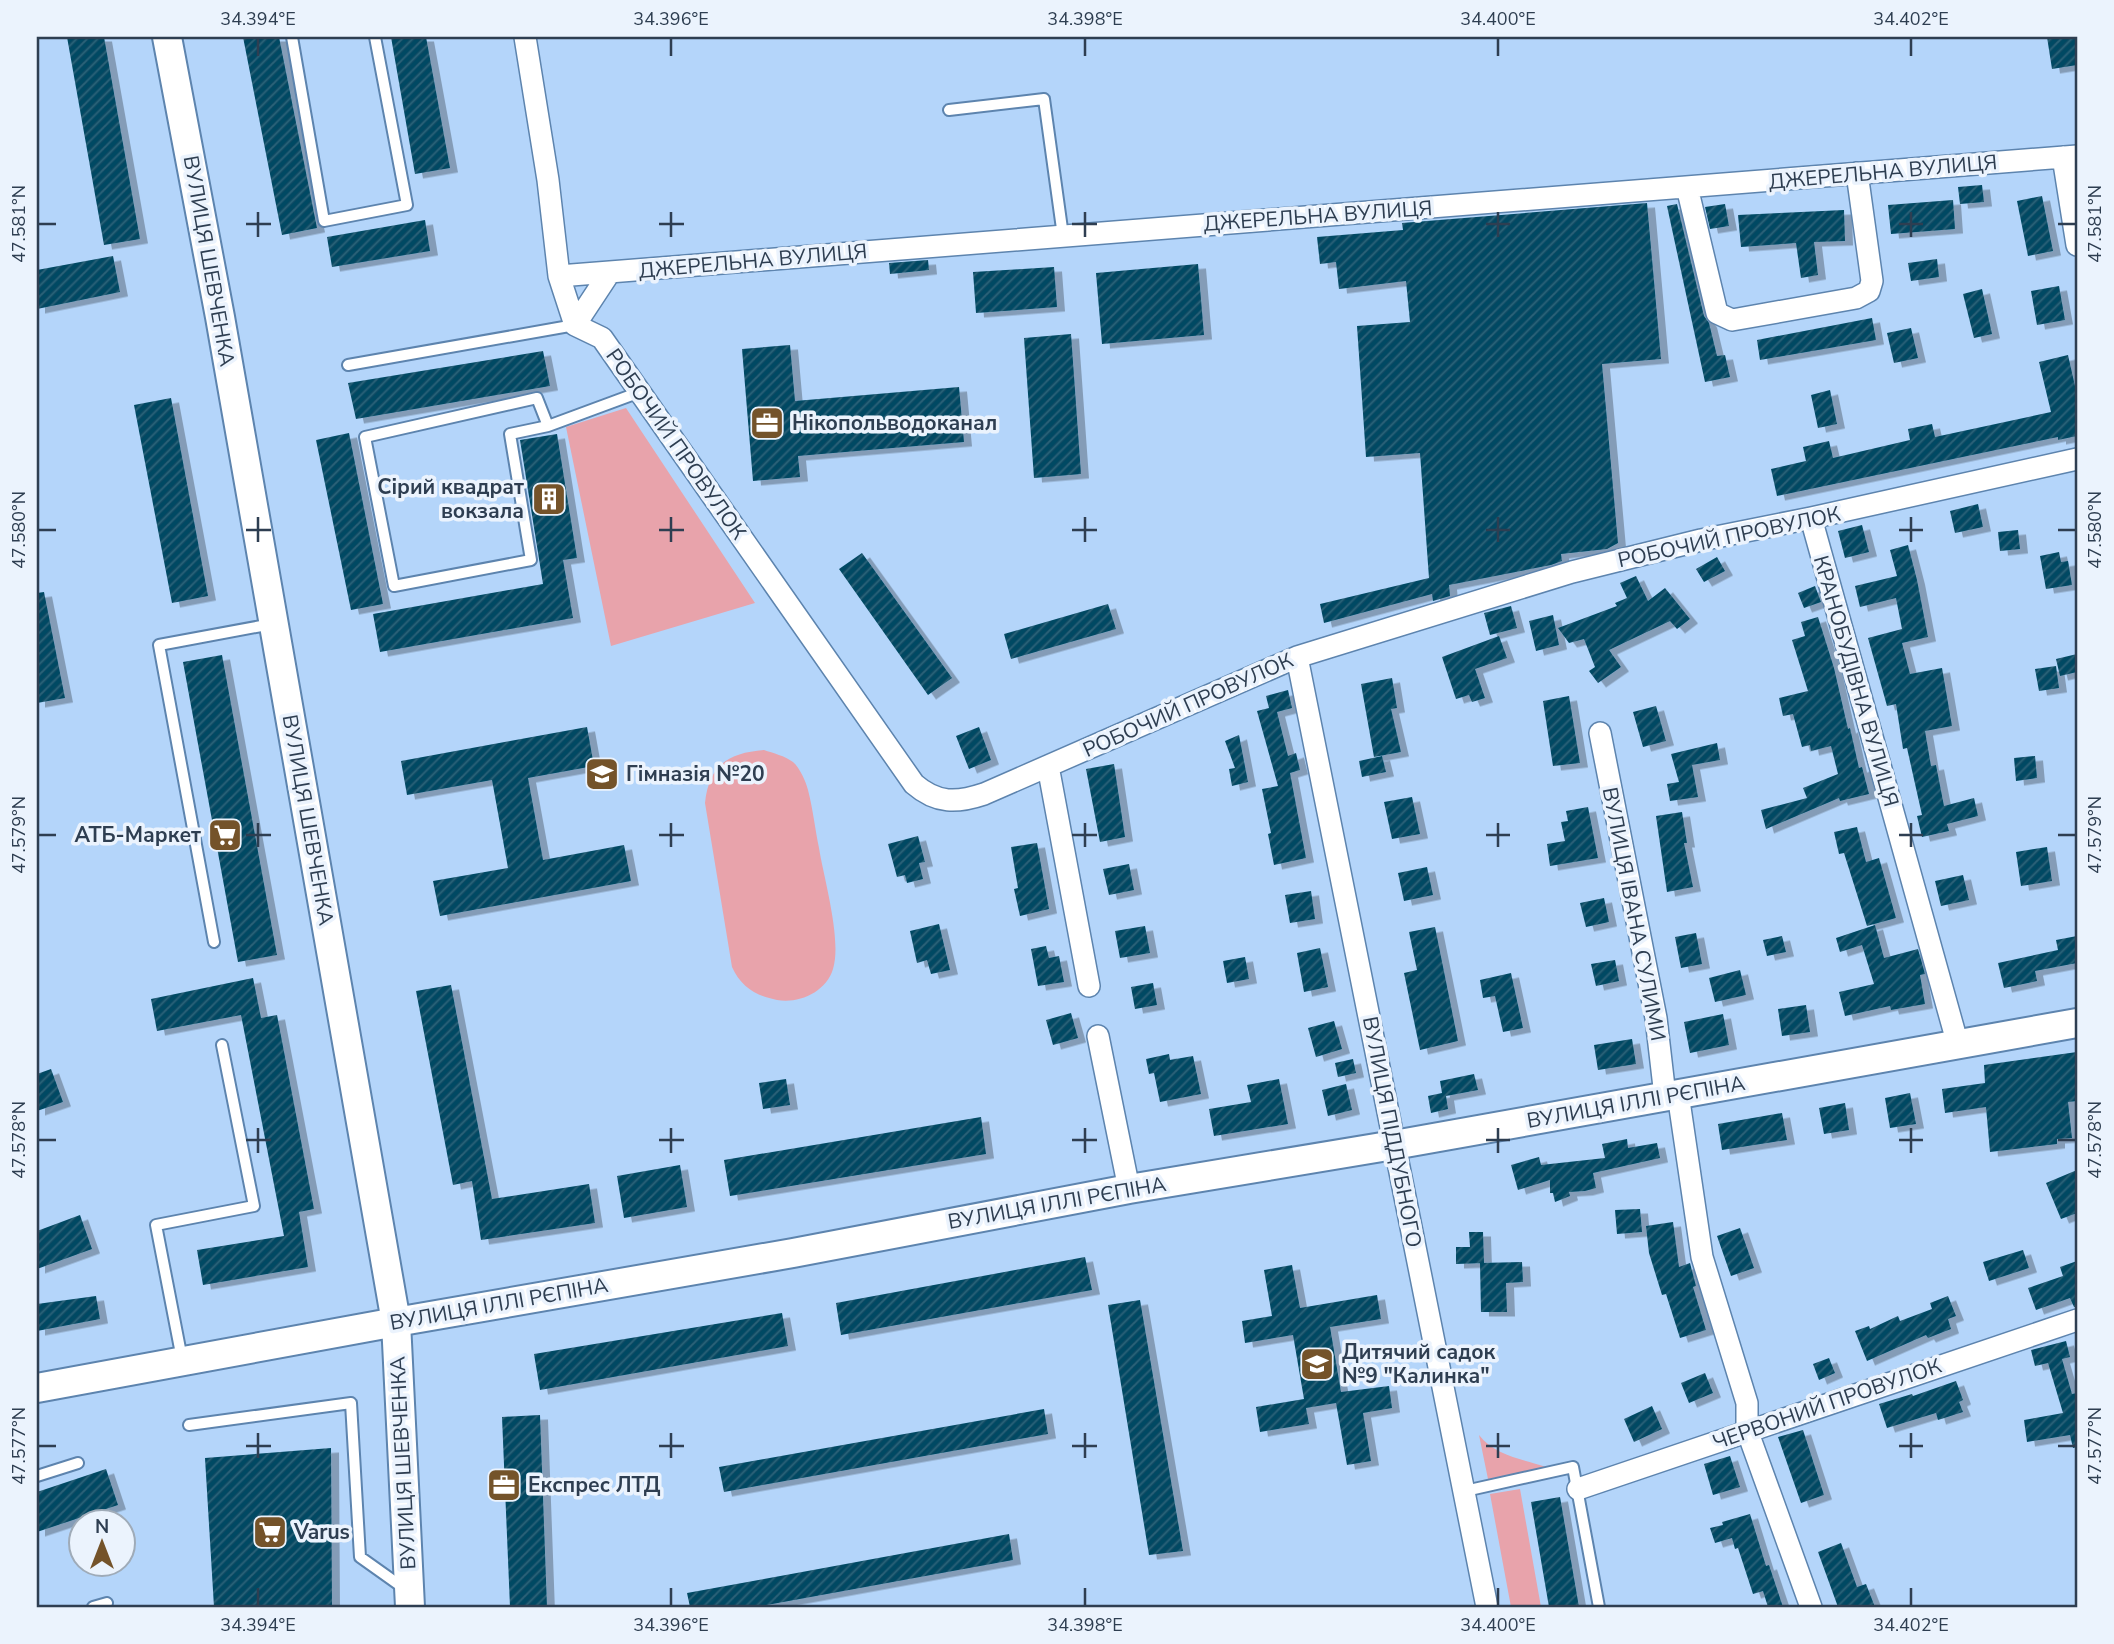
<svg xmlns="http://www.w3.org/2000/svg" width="2114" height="1644" font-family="'Nunito Sans',sans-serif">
<defs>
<pattern id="building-hatch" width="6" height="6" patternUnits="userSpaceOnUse" patternTransform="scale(1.75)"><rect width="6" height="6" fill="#064963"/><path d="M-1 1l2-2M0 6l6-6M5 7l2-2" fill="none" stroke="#2b6278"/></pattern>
<filter id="shadow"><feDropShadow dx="8" dy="4.5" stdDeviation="0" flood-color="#0004"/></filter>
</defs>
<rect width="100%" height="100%" fill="#b4d5fa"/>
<path fill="#e8a3ab" d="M626 408 755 603 611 646 566 427Z
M764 750C773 753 785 756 793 762 800 768 806 782 808 790 813 809 815 829 819 848 824 879 842 940 833 969 826 992 799 1004 777 1000 756 996 741 987 732 967L705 803C709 766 727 753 764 750Z
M1479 1435C1495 1456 1523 1459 1546 1467L1488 1479Z
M1520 1489 1541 1607H1511L1490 1494Z"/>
<path fill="url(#building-hatch)" filter="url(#shadow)" d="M67 37H104L140 239 104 245Z
M243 37H279L317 228 282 235Z
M391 37H426L450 168 415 174Z
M2047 37H2077V65L2052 69Z
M1982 185 1984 202 1960 204 1958 187Z
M2042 196 2053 251 2028 256 2017 201Z
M1953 200 1955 229 1891 234 1888 205Z
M1647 203 1661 359 1602 364 1618 543 1607 549 1561 554 1562 561 1551 565 1449 585 1450 596 1433 601 1432 594 1324 623 1320 604 1429 578 1420 453 1366 457 1357 326 1410 322 1406 281 1339 289 1336 262 1320 264 1317 237 1403 230 1402 223Z
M1677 204 1704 316 1709 323 1717 356 1725 355 1730 377 1705 382 1667 206Z
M1725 204 1729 226 1710 229 1705 207Z
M1844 210 1845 241 1814 242 1818 275 1801 278 1796 243 1741 247 1738 215Z
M425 220 430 251 332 267 327 237Z
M113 256 120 292 37 309V270Z
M1937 259 1939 277 1911 281 1908 263Z
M928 260 929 270 890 274 889 263Z
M1198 264 1204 335 1102 344 1096 273Z
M1054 267 1057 307 976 313 973 272Z
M2059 286 2065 320 2037 325 2031 291Z
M1982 289 1992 334 1974 338 1963 294Z
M1872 318 1876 340 1760 360 1757 340Z
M1911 328 1918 358 1894 363 1887 333Z
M1071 334 1081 474 1034 478 1024 338Z
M790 345 795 401 959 387 964 442 798 456 800 477 753 481 742 349Z
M543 351 550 386 356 419 348 383Z
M2068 355 2077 395V436L2058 440V437L1777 496 1771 469 1806 461 1803 447 1829 441 1833 458 1910 440 1908 429 1932 424 1935 437 2051 412 2039 362Z
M1830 390 1837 424 1818 428 1811 395Z
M171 398 208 596 172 603 134 405Z
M349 433 383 604 351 610 316 440Z
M557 434 577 558 563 560 573 618 380 652 373 614 543 584 520 440Z
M1978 504 1983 527 1955 533 1950 511Z
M1862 525 1869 552 1845 558 1838 531Z
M2018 530 2020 549 2000 551 1998 532Z
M1908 545 1917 580 1928 637 1902 643 1910 674 1942 668 1952 726 1925 731 1931 766 1936 765 1944 806 1974 798 1978 816 1947 824 1949 831 1922 837 1917 816 1922 815 1907 748 1903 749 1896 704 1887 706 1868 638 1902 629 1896 598 1860 607 1855 586 1897 576 1890 550Z
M2059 552 2061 562 2068 561 2072 585 2046 589 2040 556Z
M862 553 952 678 928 695 839 569Z
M1717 557 1725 571 1704 582 1696 569Z
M1636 576 1648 601 1665 588 1690 619 1677 629 1670 621 1609 650 1621 667 1598 683 1589 671 1595 667 1584 639 1569 643 1558 628 1617 606 1615 603 1627 598 1620 583Z
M1815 586 1821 602 1804 608 1798 593Z
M44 592 65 698 37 703V593Z
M1108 604 1116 629 1011 659 1004 634Z
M1511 606 1517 628 1490 635 1484 613Z
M1553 615 1559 645 1536 651 1529 621Z
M1818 617 1834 668 1848 729 1850 728 1859 768 1862 767 1869 794 1840 801 1839 798 1766 829 1761 810 1807 798 1803 788 1838 774 1831 746 1811 751 1810 745 1802 747 1793 714 1783 716 1779 698 1808 691 1792 640 1805 636 1801 622Z
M1499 636 1507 658 1475 669 1485 698 1472 702 1469 695 1456 699 1442 657Z
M2077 654V672L2060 676 2056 659Z
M222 655 277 955 238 962 183 662Z
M2056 666 2059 688 2039 691 2035 669Z
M1392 678 1397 708 1391 709 1401 752 1374 757 1361 684Z
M1288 690 1292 708 1277 712 1288 756 1296 753 1300 770 1290 773 1306 858 1274 865 1268 834 1271 833 1262 789 1278 786 1257 711 1269 708 1266 696Z
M1569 696 1580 763 1553 766 1543 701Z
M1656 706 1666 741 1643 747 1633 712Z
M587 727 594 766 528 778 543 860 624 845 631 881 440 916 433 881 508 868 492 780 407 795 401 761Z
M979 727 991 760 969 769 956 736Z
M1239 735 1248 782 1232 786 1229 769 1235 768 1225 741Z
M1717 743 1720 760 1692 765 1698 797 1670 801 1667 784 1679 782 1671 754Z
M1382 756 1386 772 1362 777 1359 761Z
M2035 756 2037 778 2016 781 2014 758Z
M1114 764 1125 837 1100 842 1086 769Z
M1412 797 1420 834 1392 839 1384 802Z
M1588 807 1598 858 1550 866 1547 844 1565 841 1561 822 1568 821 1566 811Z
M1682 812 1687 843H1684L1693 887 1667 892 1656 816Z
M1857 827 1866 862 1879 858 1896 918 1867 926 1844 853 1839 854 1834 832Z
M918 836 925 862 919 863 923 879 907 883 905 875 897 877 888 844Z
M1037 843 1049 909 1020 916 1014 889 1018 888 1011 847Z
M2047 847 2052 881 2021 886 2016 852Z
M1129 864 1134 890 1109 895 1103 869Z
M1427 867 1433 895 1404 901 1398 873Z
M1963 875 1969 900 1941 906 1935 881Z
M1311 891 1315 919 1290 923 1285 895Z
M1604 898 1609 922 1586 927 1580 903Z
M939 924 950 970 931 974 927 960 917 963 910 931Z
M1875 925 1884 958 1918 949 1925 974 1920 975 1925 1004 1891 1010 1890 1006 1845 1016 1839 992 1874 984 1862 945 1840 952 1836 938Z
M1145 926 1150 953 1120 958 1115 931Z
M1435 927 1458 1041 1420 1050 1404 973 1417 970 1409 932Z
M1696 933 1702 964 1681 968 1675 937Z
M1782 936 1786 952 1767 956 1763 940Z
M2077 936V963L2035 971 2037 981 2004 988 1998 963 2058 950 2056 940Z
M1046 946 1049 958 1059 956 1064 982 1038 986 1031 949Z
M1320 948 1328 987 1304 992 1297 953Z
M1245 957 1249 979 1227 983 1223 961Z
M1615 960 1619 981 1596 986 1591 964Z
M1740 970 1746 995 1715 1002 1709 978Z
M1511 973 1523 1028 1503 1032 1495 996 1483 998 1480 980Z
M253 978 261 1018 277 1015 314 1209 299 1212 308 1267 203 1285 197 1250 284 1236 241 1015 157 1031 151 999Z
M1153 983 1157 1005 1135 1009 1131 987Z
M451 985 492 1199 589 1184 595 1223 481 1240 472 1181 453 1185 416 991Z
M1806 1005 1810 1032 1782 1036 1778 1009Z
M1071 1013 1078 1038 1053 1045 1046 1020Z
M1723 1014 1729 1045 1690 1053 1684 1022Z
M1334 1021 1342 1049 1316 1057 1308 1028Z
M1632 1039 1636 1064 1598 1070 1594 1045Z
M2077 1052V1101L2068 1102 2072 1138 2057 1139V1144L1990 1152 1986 1107 1945 1113 1942 1089 1985 1083 1984 1065Z
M1169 1054 1170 1060 1193 1056 1201 1094 1160 1102 1154 1073 1149 1074 1146 1059Z
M1353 1059 1356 1073 1338 1077 1335 1063Z
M51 1069 63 1102 37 1111V1074Z
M1474 1074 1478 1090 1446 1096 1448 1109 1431 1113 1428 1096 1442 1093 1440 1081Z
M786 1079 790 1105 763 1109 759 1083Z
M1279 1079 1288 1124 1214 1136 1209 1109 1251 1102 1247 1085Z
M1346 1084 1352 1110 1328 1116 1322 1090Z
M1910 1093 1916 1124 1890 1128 1885 1098Z
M1845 1103 1849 1130 1824 1134 1819 1108Z
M1782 1113 1787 1140 1722 1150 1718 1124Z
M981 1117 986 1154 730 1196 724 1160Z
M1627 1139 1628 1148 1657 1143 1660 1158 1593 1173 1596 1188 1585 1191 1569 1192 1570 1196 1555 1202 1553 1193H1550V1180L1518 1190 1511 1165 1539 1157 1541 1165 1605 1158 1602 1144Z
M680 1165 687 1207 624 1218 617 1176Z
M2077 1170V1213L2061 1219 2046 1183Z
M1640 1209 1642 1232 1617 1234 1615 1210Z
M80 1215 92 1249 37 1269V1231Z
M1673 1222 1679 1267 1690 1263 1696 1286 1693 1287 1706 1330 1680 1338 1666 1294 1662 1295 1649 1253 1646 1226Z
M1740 1228 1754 1268 1731 1276 1717 1236Z
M1469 1232H1483L1484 1263 1456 1264V1247H1470Z
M2023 1250 2029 1268 1989 1281 1983 1262Z
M1085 1257 1092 1290 841 1335 836 1303Z
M2077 1261V1307H2074L2070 1298 2036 1310 2028 1288 2063 1276 2060 1267Z
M1522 1262 1523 1282 1506 1283 1507 1312H1481L1480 1263Z
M1292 1265 1300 1308 1377 1295 1381 1319 1330 1327 1341 1392 1389 1386 1392 1408 1363 1413 1371 1461 1347 1465 1336 1403 1306 1408 1309 1424 1260 1432 1256 1407 1304 1399 1293 1335 1245 1343 1242 1321 1272 1316 1264 1270Z
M96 1296 100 1319 37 1331V1304Z
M1948 1296 1956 1316 1948 1319 1951 1329 1928 1338 1926 1335 1867 1361 1855 1331 1869 1326 1870 1329 1898 1316 1900 1321 1932 1309 1930 1303Z
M1140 1300 1183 1551 1149 1555 1108 1305Z
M782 1313 788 1346 540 1390 534 1354Z
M2066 1341 2070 1357 2062 1359 2072 1394 2077 1393V1447L2073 1448 2070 1435 2027 1442 2024 1420 2063 1413 2048 1363 2035 1366 2031 1350Z
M1829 1358 1835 1373 1819 1380 1813 1364Z
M1705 1373 1713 1393 1689 1403 1681 1383Z
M1956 1381 1963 1400 1959 1402 1963 1412 1938 1420 1936 1413 1887 1428 1879 1404 1912 1394 1913 1396Z
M1652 1406 1662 1429 1634 1442 1624 1419Z
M1044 1409 1048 1434 724 1492 719 1467Z
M540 1415 547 1607H510L502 1417Z
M1803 1430 1824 1495 1801 1503 1778 1437Z
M331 1448 332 1606 214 1607 205 1458Z
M1730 1456 1740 1487 1713 1495 1704 1464Z
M106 1469 118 1505 37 1532V1492Z
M1560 1497 1579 1607H1549L1531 1502Z
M1750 1514 1766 1566 1769 1565 1783 1607H1768L1763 1591 1753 1594 1738 1548 1735 1549 1732 1538 1715 1543 1710 1528 1723 1525 1722 1522Z
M1009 1534 1013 1560 756 1607H690L687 1593Z
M1841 1543 1857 1587 1866 1584 1875 1607H1838L1818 1552Z"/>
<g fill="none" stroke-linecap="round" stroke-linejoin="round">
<g stroke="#5d84ae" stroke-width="14">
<path id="service" d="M292 37 324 221 407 205 375 37
M949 110 1044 99 1063 236
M348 365 575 325
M548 426 510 434 531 560 394 586 365 437 537 398 548 426 640 392
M214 942 159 645 272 624
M182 1359 156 1225 254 1206 222 1045
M189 1425 351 1403 360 1557 405 1589
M37 1476 78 1463
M1465 1491 1573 1467 1599 1607
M93 1607 107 1603"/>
</g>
<g stroke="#5d84ae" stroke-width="24">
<path id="minor" d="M525 37 548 180 559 276 575 325 602 338 914 784C937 804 957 803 984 794L1297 657 1572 572 1701 540 1811 518 2077 459
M2063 157 2077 245
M1687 187 1717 313 1732 320 1856 298 1869 291 1872 281 1857 173
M559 276 2077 156
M575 325 610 272
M1811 518 1958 1045
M1297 657 1487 1607
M1600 733 1656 1018 1665 1096
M1048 766 1089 986
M1098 1036 1129 1189
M1678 1094 1702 1257 1747 1403V1430L1811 1607
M1578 1489 2077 1320"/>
</g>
<g stroke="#5d84ae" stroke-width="32">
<path id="tertiary" d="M167 37 220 317 396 1322 410 1607
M37 1388 396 1322 793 1253 1129 1189 1394 1145 2077 1023"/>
</g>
<use href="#service" stroke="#fff" stroke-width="10"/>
<use href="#minor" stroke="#fff" stroke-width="21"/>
<use href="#tertiary" stroke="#fff" stroke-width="28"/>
</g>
<path fill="none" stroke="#2e3e51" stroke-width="2.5" d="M258 38V56M671 38V56M1085 38V56M1498 38V56M1911 38V56M258 212V237M671 212V237M1085 212V237M1498 212V237M1911 212V237M38 224H56M246 224H271M659 224H684M1072 224H1097M1486 224H1510M1899 224H1923M2058 224H2076M258 517V542M671 517V542M1085 517V542M1498 517V542M1911 517V542M38 530H56M246 530H271M659 530H684M1072 530H1097M1486 530H1510M1899 530H1923M2058 530H2076M258 823V847M671 823V847M1085 823V847M1498 823V847M1911 823V847M38 835H56M246 835H271M659 835H684M1072 835H1097M1486 835H1510M1899 835H1923M2058 835H2076M258 1128V1153M671 1128V1153M1085 1128V1153M1498 1128V1153M1911 1128V1153M38 1140H56M246 1140H271M659 1140H684M1072 1140H1097M1486 1140H1510M1899 1140H1923M2058 1140H2076M258 1433V1458M671 1433V1458M1085 1433V1458M1498 1433V1458M1911 1433V1458M38 1446H56M246 1446H271M659 1446H684M1072 1446H1097M1486 1446H1510M1899 1446H1923M2058 1446H2076M258 1588V1606M671 1588V1606M1085 1588V1606M1498 1588V1606M1911 1588V1606"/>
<defs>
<g id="office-square" transform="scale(1.75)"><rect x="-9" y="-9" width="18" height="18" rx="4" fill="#74532a" stroke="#ebf3fd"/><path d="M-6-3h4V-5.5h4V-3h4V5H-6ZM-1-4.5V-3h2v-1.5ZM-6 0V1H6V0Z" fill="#fff"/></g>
<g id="building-square" transform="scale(1.75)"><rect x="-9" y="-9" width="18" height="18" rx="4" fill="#74532a" stroke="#ebf3fd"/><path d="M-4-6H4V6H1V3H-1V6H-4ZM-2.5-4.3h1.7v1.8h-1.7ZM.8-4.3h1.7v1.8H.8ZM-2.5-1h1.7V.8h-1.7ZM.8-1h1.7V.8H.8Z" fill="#fff"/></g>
<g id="school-square" transform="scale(1.75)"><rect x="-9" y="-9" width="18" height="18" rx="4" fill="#74532a" stroke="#ebf3fd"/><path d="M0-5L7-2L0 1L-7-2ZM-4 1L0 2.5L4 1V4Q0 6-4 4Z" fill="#fff"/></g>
<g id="supermarket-square" transform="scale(1.75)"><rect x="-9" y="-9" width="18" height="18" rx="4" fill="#74532a" stroke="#ebf3fd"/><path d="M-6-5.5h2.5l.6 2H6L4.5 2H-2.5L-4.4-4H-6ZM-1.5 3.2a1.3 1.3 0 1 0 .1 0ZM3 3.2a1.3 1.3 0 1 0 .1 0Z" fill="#fff"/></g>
</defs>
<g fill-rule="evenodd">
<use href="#office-square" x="767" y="423"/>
<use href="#building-square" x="549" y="499"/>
<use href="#school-square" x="602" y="774"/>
<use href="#supermarket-square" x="225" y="835"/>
<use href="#school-square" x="1317" y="1364"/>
<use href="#office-square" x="504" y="1485"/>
<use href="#supermarket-square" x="270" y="1532"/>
</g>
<g text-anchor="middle" stroke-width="7" stroke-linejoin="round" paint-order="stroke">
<g font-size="21" fill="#2e3e51" stroke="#ebf3fd">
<text transform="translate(1883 172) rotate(-5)" y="7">ДЖЕРЕЛЬНА ВУЛИЦЯ</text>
<text transform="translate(1318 216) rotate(-4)" y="7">ДЖЕРЕЛЬНА ВУЛИЦЯ</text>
<text transform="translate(209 261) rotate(80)" y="7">ВУЛИЦЯ ШЕВЧЕНКА</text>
<text transform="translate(753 261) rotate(-5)" y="7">ДЖЕРЕЛЬНА ВУЛИЦЯ</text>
<text transform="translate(676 444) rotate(55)" y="7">РОБОЧИЙ ПРОВУЛОК</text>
<text transform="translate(1729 537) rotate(-12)" y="7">РОБОЧИЙ ПРОВУЛОК</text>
<text transform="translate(1856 681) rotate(74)" y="7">КРАНОБУДІВНА ВУЛИЦЯ</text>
<text transform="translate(1188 705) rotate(-24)" y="7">РОБОЧИЙ ПРОВУЛОК</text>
<text transform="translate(308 820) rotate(80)" y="7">ВУЛИЦЯ ШЕВЧЕНКА</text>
<text transform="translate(1634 914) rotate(79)" y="7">ВУЛИЦЯ ІВАНА СУЛИМИ</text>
<text transform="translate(1636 1102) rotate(-10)" y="7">ВУЛИЦЯ ІЛЛІ РЄПІНА</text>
<text transform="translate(1392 1132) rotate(79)" y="7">ВУЛИЦЯ ПІДДУБНОГО</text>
<text transform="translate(1057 1203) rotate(-10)" y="7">ВУЛИЦЯ ІЛЛІ РЄПІНА</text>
<text transform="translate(499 1304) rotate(-10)" y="7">ВУЛИЦЯ ІЛЛІ РЄПІНА</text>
<text transform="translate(1827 1404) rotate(-19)" y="7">ЧЕРВОНИЙ ПРОВУЛОК</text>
<text transform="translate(403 1463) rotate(-93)" y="7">ВУЛИЦЯ ШЕВЧЕНКА</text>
</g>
<g font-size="21" font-weight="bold" fill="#2e3e51" stroke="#ebf3fd" text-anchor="start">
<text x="792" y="430">Нікопольводоканал</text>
<text x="524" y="494" text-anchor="end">Сірий квадрат<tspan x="524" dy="24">вокзала</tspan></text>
<text x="626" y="781">Гімназія №20</text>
<text x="201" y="842" text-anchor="end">АТБ-Маркет</text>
<text x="1342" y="1359">Дитячий садок<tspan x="1342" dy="24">№9 "Калинка"</tspan></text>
<text x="528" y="1492">Експрес ЛТД</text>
<text x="294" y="1539">Varus</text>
</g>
</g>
<rect width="2114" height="1644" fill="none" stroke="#ebf3fd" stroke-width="77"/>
<g transform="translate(102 1543)"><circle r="33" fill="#ebf3fd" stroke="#9fabb8" stroke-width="2"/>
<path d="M0-5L12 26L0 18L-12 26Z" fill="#74532a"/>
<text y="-10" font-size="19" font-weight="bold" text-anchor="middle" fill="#2e3e51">N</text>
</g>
<rect x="38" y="38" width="2038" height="1568" fill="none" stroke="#2e3e51" stroke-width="2.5"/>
<g font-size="18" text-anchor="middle" fill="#2e3e51">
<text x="258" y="25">34.394°E</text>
<text x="671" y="25">34.396°E</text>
<text x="1085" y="25">34.398°E</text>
<text x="1498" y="25">34.400°E</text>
<text x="1911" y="25">34.402°E</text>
<text transform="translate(19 224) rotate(-90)" y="6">47.581°N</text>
<text transform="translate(2095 224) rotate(-90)" y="6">47.581°N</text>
<text transform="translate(19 530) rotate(-90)" y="6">47.580°N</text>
<text transform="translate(2095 530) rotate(-90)" y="6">47.580°N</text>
<text transform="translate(19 835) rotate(-90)" y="6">47.579°N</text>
<text transform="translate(2095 835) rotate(-90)" y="6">47.579°N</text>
<text transform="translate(19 1140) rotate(-90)" y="6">47.578°N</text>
<text transform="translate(2095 1140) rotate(-90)" y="6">47.578°N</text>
<text transform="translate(19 1446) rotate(-90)" y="6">47.577°N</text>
<text transform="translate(2095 1446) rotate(-90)" y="6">47.577°N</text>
<text x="258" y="1631">34.394°E</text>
<text x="671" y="1631">34.396°E</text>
<text x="1085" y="1631">34.398°E</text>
<text x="1498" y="1631">34.400°E</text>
<text x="1911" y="1631">34.402°E</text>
</g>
</svg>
